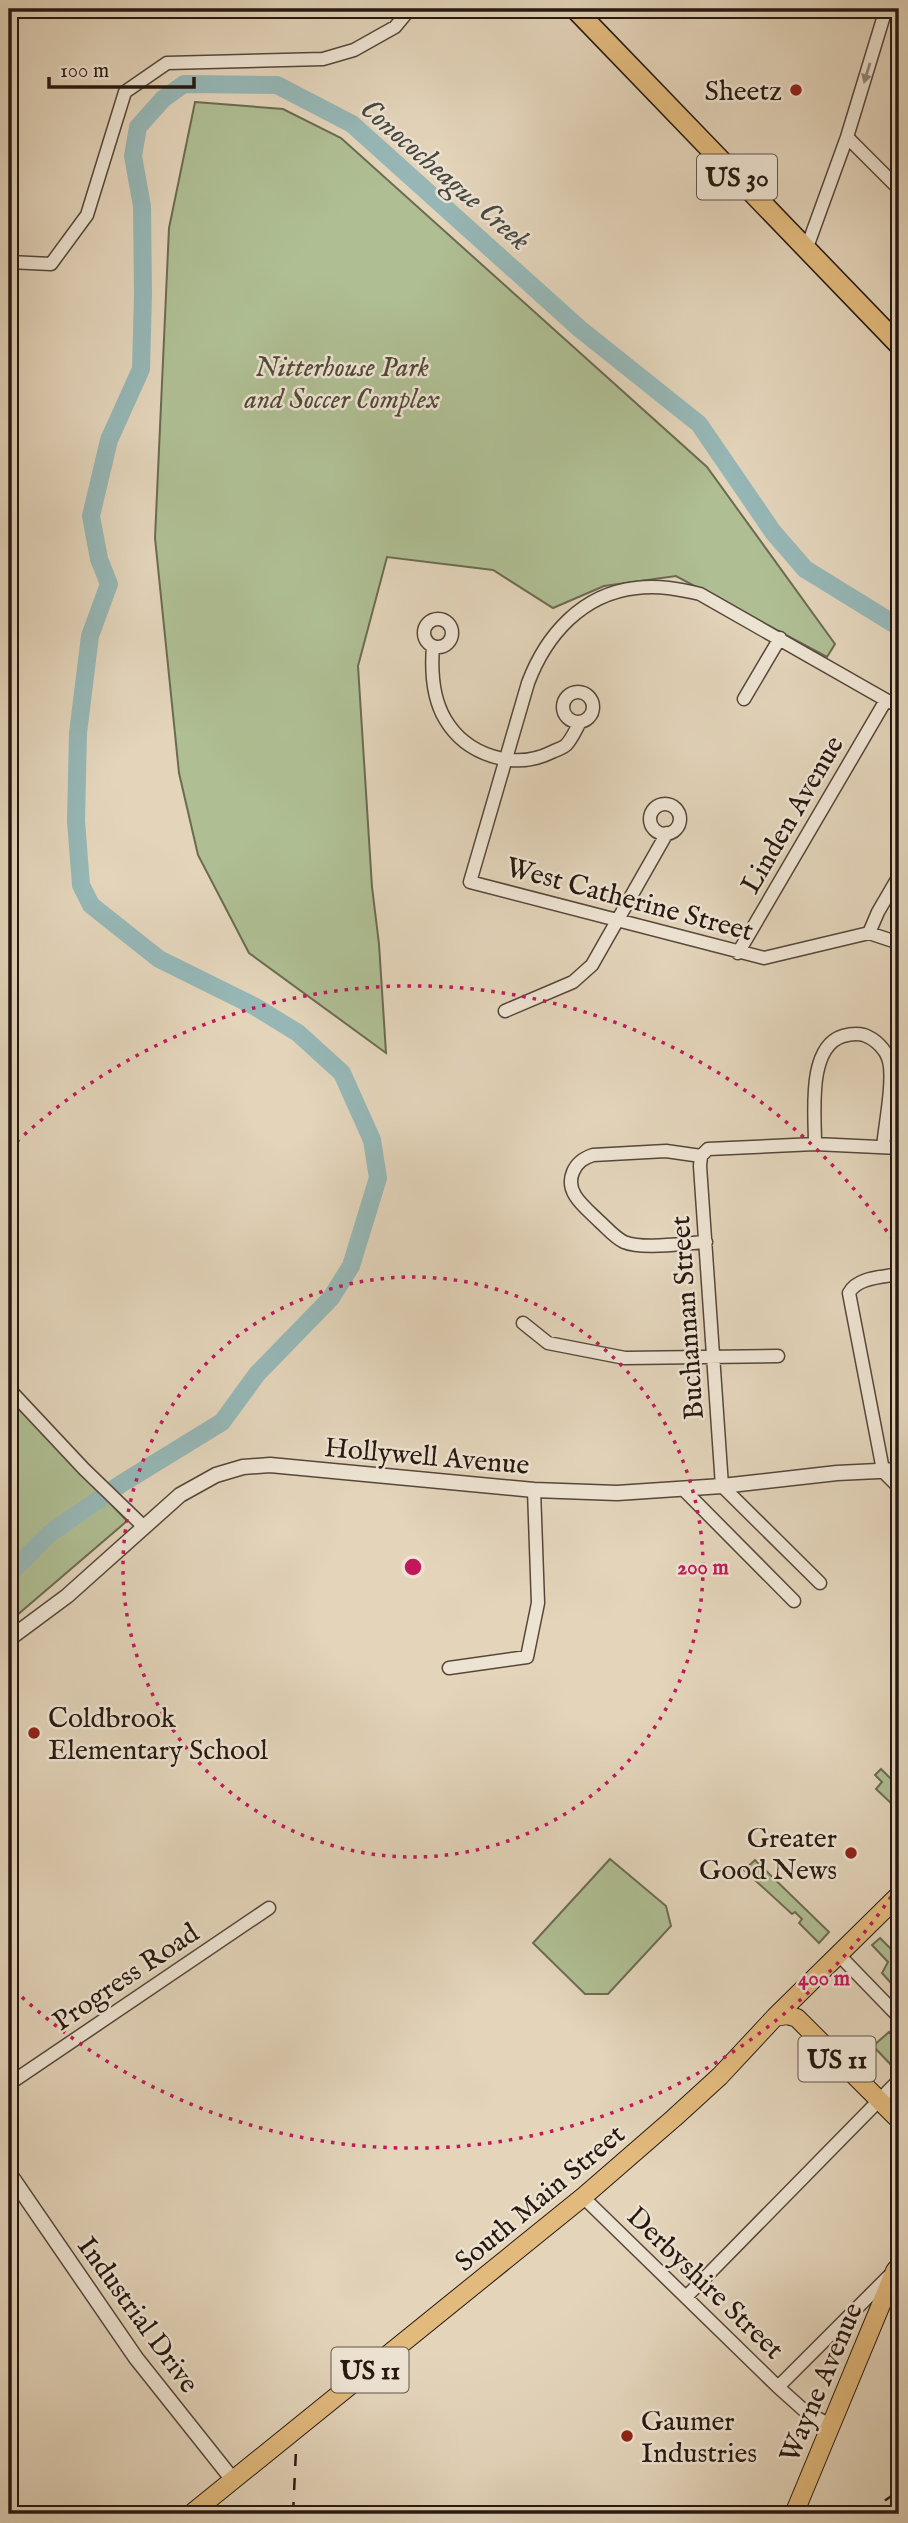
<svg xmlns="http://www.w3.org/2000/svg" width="908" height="2523" font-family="'IM FELL English',serif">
<rect width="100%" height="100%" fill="#e3d4ba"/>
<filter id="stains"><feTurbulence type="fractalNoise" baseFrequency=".00286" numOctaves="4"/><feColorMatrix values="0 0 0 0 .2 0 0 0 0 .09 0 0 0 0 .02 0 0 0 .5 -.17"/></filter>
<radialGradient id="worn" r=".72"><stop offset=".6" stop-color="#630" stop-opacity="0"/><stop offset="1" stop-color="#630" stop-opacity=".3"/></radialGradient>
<path fill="#afbe93" stroke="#6b6b52" stroke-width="2" d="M195 102 283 109 341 138 707 467 835 644 827 657 676 576 604 586 553 608 493 570 387 557 358 666 372 887 379 944 386 1053 249 953 198 855 179 773 155 538 169 228Z
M9 1397 127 1521 9 1622Z
M881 1769 899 1787 896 1791 899 1798 893 1805 876 1789 882 1782 875 1775Z
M610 1859 666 1906 671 1926 608 1994H585L533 1943Z
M755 1860 829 1932 819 1943 799 1923 802 1919 795 1912 792 1914 744 1870Z
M880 1938 893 1951 892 1953 899 1958V1992L882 1973 888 1962 872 1945Z
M889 2032 899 2043V2061L893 2067 873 2046Z"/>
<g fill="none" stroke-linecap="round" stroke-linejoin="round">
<path stroke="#96b7b6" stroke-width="18" d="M9 1574 49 1534 121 1484 222 1422 257 1374 331 1298 351 1266 378 1178 372 1140 342 1073 298 1033 254 1006 159 959 91 905 81 885 76 821 78 733 90 636 109 584 99 559 91 516 109 440 141 369 143 294 142 206 133 156 138 127 163 99 184 84 277 85 352 124 580 329 699 424 773 532 805 569 899 627"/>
<g stroke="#56473a" stroke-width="15">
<path id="minor" d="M847 137 899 189
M806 250 847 137 886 9
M9 262 51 264 87 215 125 92 167 63 323 59 354 50 395 27 410 9
M424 633a14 14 0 1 1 28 0a14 14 0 1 1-28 0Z
M433 646C431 671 432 697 445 719 466 755 514 771 552 752 556 750 563 748 566 745 572 739 576 729 580 722
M563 707a15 15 0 1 1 30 0a15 15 0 1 1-30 0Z
M744 699 780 638
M899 706 886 700 700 594C679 589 658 585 636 588 582 594 546 635 528 683L470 882 764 958 869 933 899 943
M650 819a15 15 0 1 1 30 0a15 15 0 1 1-30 0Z
M869 933 878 912 899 876
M738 953 886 700
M505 1011 573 982 592 965 667 833
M815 1144C815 1114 807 1047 843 1036 850 1034 856 1033 864 1035 875 1039 886 1049 889 1061 894 1081 885 1125 883 1147
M701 1156 666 1151 593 1155C584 1158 577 1162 573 1172 564 1193 586 1208 599 1221 607 1228 614 1237 624 1242 644 1250 684 1243 706 1242
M523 1323 548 1343 625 1358 778 1356
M9 1389 84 1469 143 1526
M883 1470 849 1293C857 1277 884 1277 899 1274
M683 1489 794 1601
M820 1583 722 1486 700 1166 701 1156 708 1149 815 1144 899 1148
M449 1668 527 1657 538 1603 534 1490
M839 1955 899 2017
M9 2084 269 1908
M583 2197 778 2387 807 2413 831 2425
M687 2296 899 2080
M778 2387 889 2276"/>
</g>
<g stroke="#56473a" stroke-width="17">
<path id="tertiary" d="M883 1470 899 1486
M9 1639 67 1596 180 1495 216 1475 243 1467 270 1465 534 1490 617 1493 722 1486 837 1473 899 1470
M9 2173 136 2358 233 2480"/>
</g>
<g stroke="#271810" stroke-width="20">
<path id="primary" d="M775 2017 787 2015 797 2018 899 2120
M191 2514 583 2197 674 2118 720 2076 775 2017 899 1895
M794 2514 895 2271 899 2266"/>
</g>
<g stroke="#271810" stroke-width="22">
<path id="trunk" d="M575 9 899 345
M893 9 899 11"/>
</g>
<use href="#minor" stroke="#ede3d2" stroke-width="12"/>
<use href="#tertiary" stroke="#ede3d2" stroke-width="14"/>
<use href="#primary" stroke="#e2ba7d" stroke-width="18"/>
<use href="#trunk" stroke="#e2ba7d" stroke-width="19"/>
<path stroke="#271810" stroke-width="2.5" stroke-dasharray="12 12" stroke-linecap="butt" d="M293 2514 296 2450
M865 2514 899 2491"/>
</g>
<defs><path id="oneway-solid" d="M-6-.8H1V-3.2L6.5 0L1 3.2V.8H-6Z" transform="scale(1.75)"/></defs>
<use fill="#94887b" href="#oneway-solid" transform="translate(867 73) rotate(107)"/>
<g fill="none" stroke="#c2185b" stroke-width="3.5" stroke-dasharray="3.5 7">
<circle cx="413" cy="1567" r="290"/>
<path d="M897 1888A581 581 0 0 1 9 1985M9 1149A581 581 0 0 1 897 1246"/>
</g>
<g fill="#8f2418" stroke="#ede3d2" stroke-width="2.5">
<circle cx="796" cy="90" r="7"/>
<circle cx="34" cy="1733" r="7"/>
<circle cx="851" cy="1853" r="7"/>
<circle cx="627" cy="2436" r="7"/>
</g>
<g text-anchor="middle" stroke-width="5" stroke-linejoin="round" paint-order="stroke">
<g fill="#ede3d2" stroke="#62554a" stroke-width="2">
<rect x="697" y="154.5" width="80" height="45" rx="5"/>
<rect x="798.5" y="2036.5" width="77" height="45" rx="5"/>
<rect x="331.5" y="2347.5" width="77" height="45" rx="5"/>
</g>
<g font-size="26" font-weight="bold" fill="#271810">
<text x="737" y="186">US 30</text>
<text x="837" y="2068">US 11</text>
<text x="370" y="2379">US 11</text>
</g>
<g font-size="28" fill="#271810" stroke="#ede3d2" text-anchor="end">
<text x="782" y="100">Sheetz</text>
<text x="48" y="1727" text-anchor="start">Coldbrook<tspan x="48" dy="32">Elementary School</tspan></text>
<text x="837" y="1847">Greater<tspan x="837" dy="32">Good News</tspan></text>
<text x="641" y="2430" text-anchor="start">Gaumer<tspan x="641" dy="32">Industries</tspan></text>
</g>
<g font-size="28" font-style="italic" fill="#504a37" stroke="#ede3d2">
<text x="342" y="376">Nitterhouse Park<tspan x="342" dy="32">and Soccer Complex</tspan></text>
</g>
<g font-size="28" fill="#271810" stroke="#ede3d2">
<text transform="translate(791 814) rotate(-60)" y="10">Linden Avenue</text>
<text transform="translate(630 898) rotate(15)" y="10">West Catherine Street</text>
<text transform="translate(686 1318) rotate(-94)" y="10">Buchannan Street</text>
<text transform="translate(427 1455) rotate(5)" y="10">Hollywell Avenue</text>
<text transform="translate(125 1976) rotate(-34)" y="10">Progress Road</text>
<text transform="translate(539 2197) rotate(-40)" y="10">South Main Street</text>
<text transform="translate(706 2282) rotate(44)" y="10">Derbyshire Street</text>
<text transform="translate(139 2314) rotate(54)" y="10">Industrial Drive</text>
<text transform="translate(820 2382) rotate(-67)" y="10">Wayne Avenue</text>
</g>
<g font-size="30" font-style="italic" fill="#484842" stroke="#ede3d2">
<text transform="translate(446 174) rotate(41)" y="10">Conococheague Creek</text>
</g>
</g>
<circle cx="413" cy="1567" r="10" fill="#c2185b" stroke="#ede3d2" stroke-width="3.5"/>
<g font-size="21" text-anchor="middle" font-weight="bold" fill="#c2185b" stroke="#ede3d2" stroke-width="5" stroke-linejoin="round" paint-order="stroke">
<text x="703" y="1574">200 m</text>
<text x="824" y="1985">400 m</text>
</g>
<rect width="908" height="2523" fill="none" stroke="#e3d4ba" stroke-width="35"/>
<rect x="10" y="10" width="887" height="2502" fill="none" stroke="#271810" stroke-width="3.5"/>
<rect x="18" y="18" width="873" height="2488" fill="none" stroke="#271810" stroke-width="2"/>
<path d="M49 77v10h145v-10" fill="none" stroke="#271810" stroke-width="3.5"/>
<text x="60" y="77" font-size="21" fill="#271810" stroke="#ede3d2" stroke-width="5" paint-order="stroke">100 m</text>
<rect width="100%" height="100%" filter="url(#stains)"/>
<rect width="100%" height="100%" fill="url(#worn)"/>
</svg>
